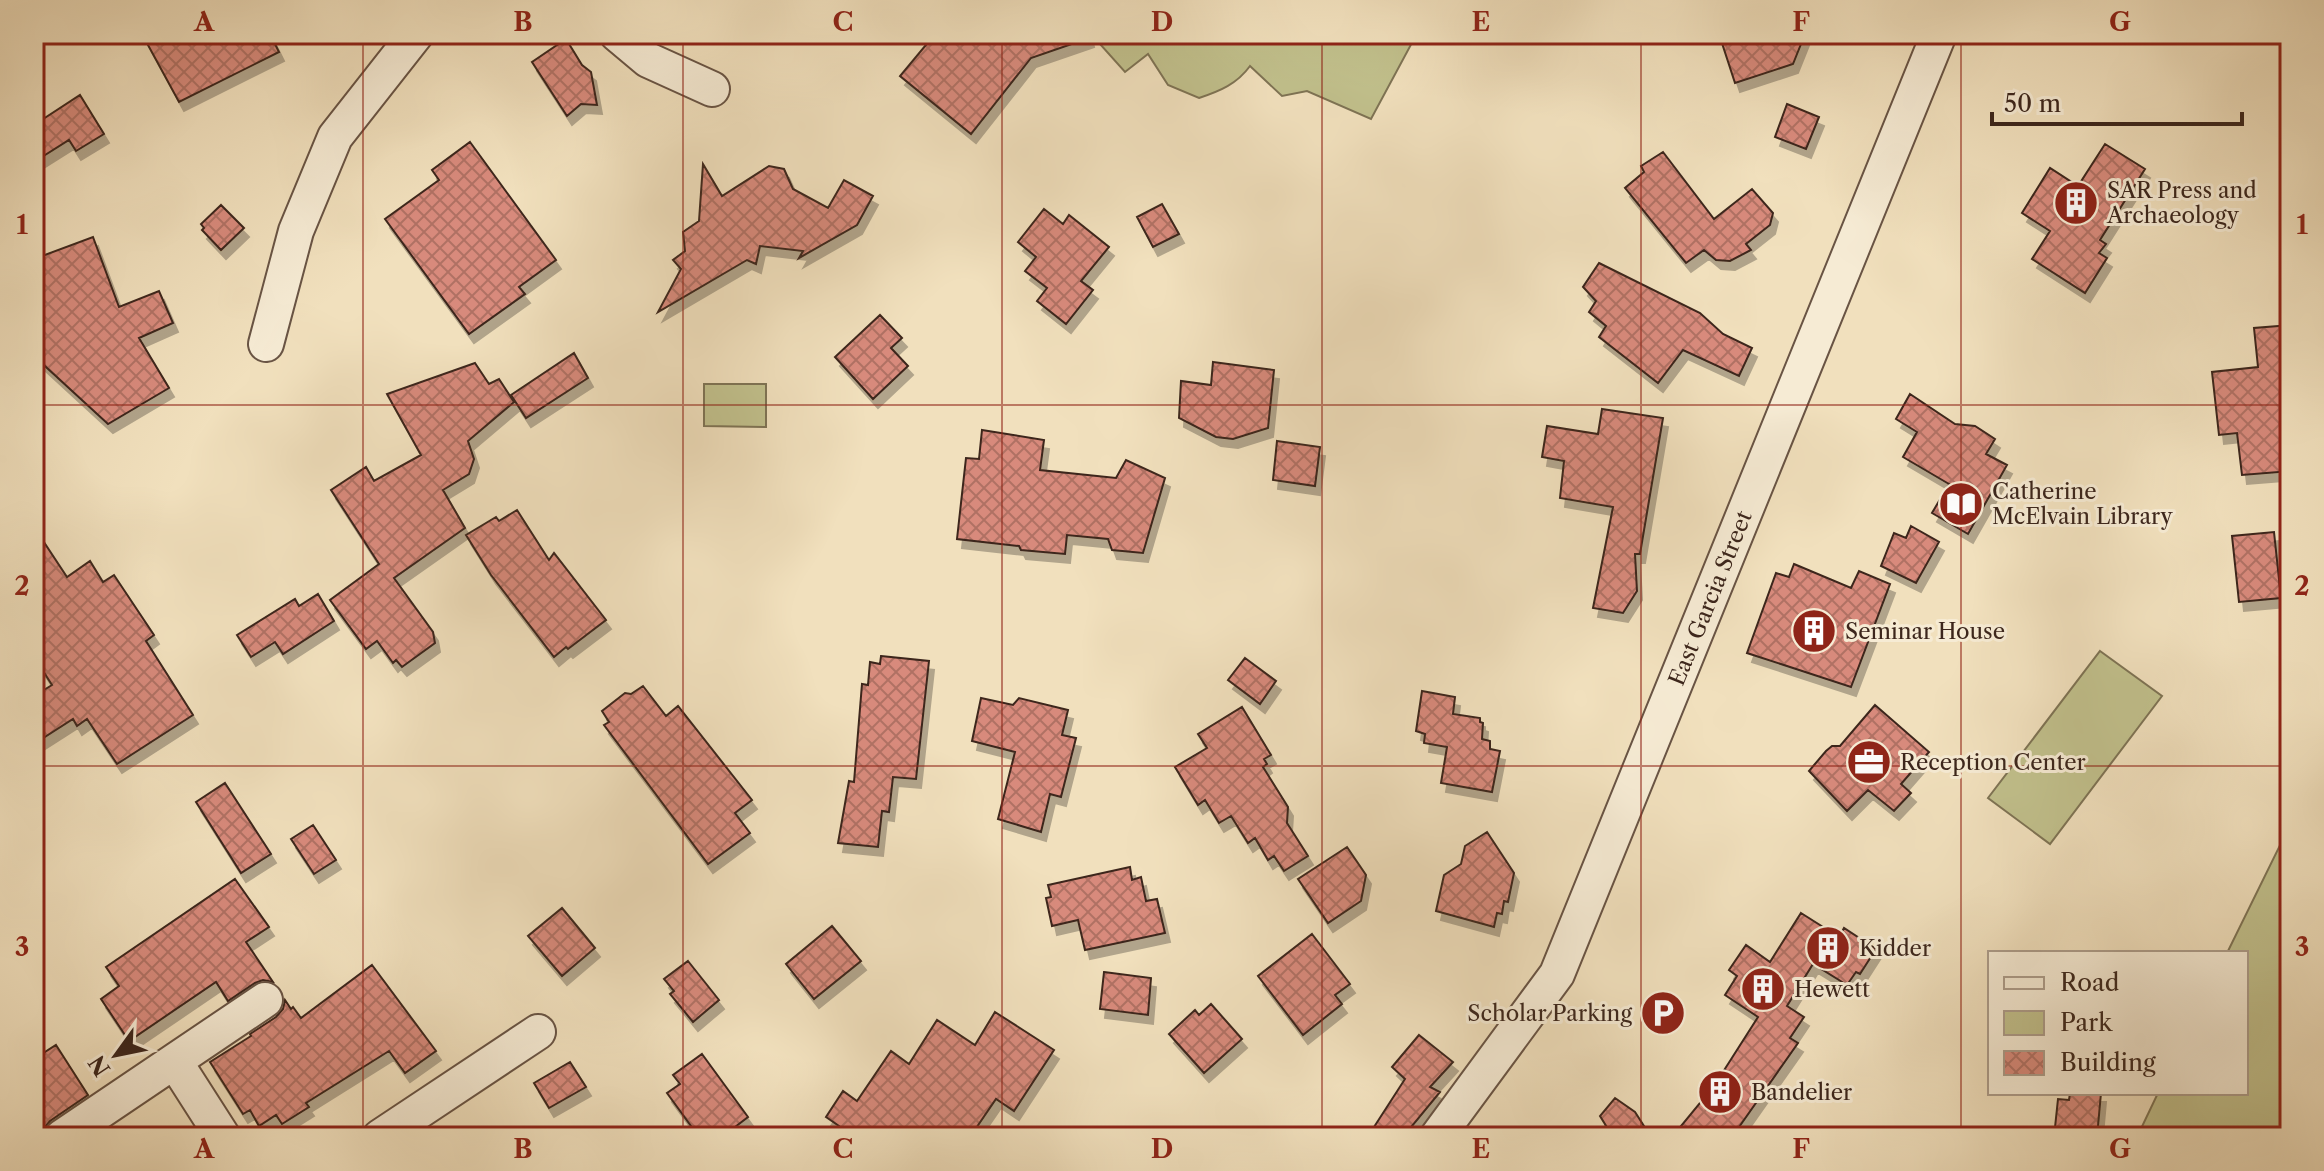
<svg xmlns="http://www.w3.org/2000/svg" width="2324" height="1171" font-family="'Libre Caslon Text',serif">
<defs>
<pattern id="building-cross-hatch" width="8" height="8" patternUnits="userSpaceOnUse" patternTransform="scale(2)"><rect width="8" height="8" fill="#d88a7b"/><path d="M0 0l8 8M0 8l8-8" fill="none" stroke="#b07164"/></pattern>
<filter id="shadow"><feDropShadow dx="5" dy="9" stdDeviation="0" flood-color="#0004"/></filter>
</defs>
<rect width="100%" height="100%" fill="#f1e0bd"/>
<filter id="stains"><feTurbulence type="fractalNoise" baseFrequency=".0025" numOctaves="4"/><feColorMatrix values="0 0 0 0 .2 0 0 0 0 .09 0 0 0 0 .02 0 0 0 .5 -.17"/></filter>
<radialGradient id="worn" r=".72"><stop offset=".6" stop-color="#630" stop-opacity="0"/><stop offset="1" stop-color="#630" stop-opacity=".3"/></radialGradient>
<path fill="#c1c08c" stroke="#7e7354" stroke-width="2" d="M1091 34H1404L1414 39 1371 119 1307 91 1282 96 1250 66C1237 84 1220 91 1199 98L1168 85 1148 54 1125 72Z
M704 384H766V427L704 426Z
M2100 651 2162 696 2050 844 1988 798Z
M2290 825V1137H2137L2158 1093H2246V953H2227Z"/>
<path fill="url(#building-cross-hatch)" stroke="#3c261c" stroke-width="2" filter="url(#shadow)" d="M142 34H270L279 52 179 102Z
M935 34H1088L1089 38 1031 58 971 134 900 76Z
M1719 34H1805L1793 64 1735 83Z
M566 39 582 65 591 72 597 105 581 104 567 116 532 62Z
M80 95 104 134 76 151 69 140 34 162V125Z
M1787 104 1819 117 1806 149 1775 137Z
M470 142 556 260 519 287 525 294 469 334 385 219 439 180 432 170Z
M2105 144 2145 169 2100 240 2106 244 2099 253 2107 258 2085 293 2032 259 2050 231 2022 213 2050 168 2078 186Z
M1663 152 1714 219 1752 189 1773 213 1770 225 1746 244 1751 250 1730 261 1716 260 1704 250 1686 263 1625 188 1644 172 1641 166Z
M703 164 722 196 769 166 784 169 793 189 828 208 844 180 873 196 857 225 799 258 803 251 760 246 756 264 747 260 658 312 681 269 673 260 685 251 683 232 699 221Z
M1162 204 1179 234 1153 247 1137 217Z
M221 205 244 228 221 250 202 230 204 228 201 224Z
M1044 209 1063 224 1069 215 1109 247 1081 281 1093 290 1066 324 1037 301 1047 288 1025 271 1036 257 1018 242Z
M93 237 119 307 159 291 173 323 139 338 169 388 108 424 34 356V259Z
M1599 263 1700 313 1723 334 1752 348 1739 376 1683 350 1658 383 1599 337 1606 326 1589 312 1596 301 1583 287Z
M880 315 902 338 891 348 908 366 873 399 835 357Z
M2290 325V471L2242 475 2237 433 2219 435 2212 372 2258 367 2254 328Z
M574 353 588 378 526 418 511 395Z
M1213 362 1274 370 1268 428 1233 439 1216 437 1179 418 1181 381 1211 385Z
M475 363 489 384 499 379 514 402 468 441 474 459 469 474 443 490 465 528 394 578 433 632 435 643 402 667 396 660 393 663 377 641 366 649 330 600 379 564 331 490 366 467 374 481 421 455 387 394Z
M1910 394 1955 424 1975 426 1995 439 1986 454 2007 465 1968 534 1932 513 1949 484 1903 457 1917 432 1896 419Z
M1602 409 1663 418 1640 554H1635L1637 591 1623 613 1593 608 1613 507 1560 498 1564 461 1542 457 1547 426 1598 434Z
M982 430 1044 440 1040 470 1116 478 1126 460 1165 478 1143 553 1112 550 1108 539 1067 535 1065 554 1021 550 1019 546 957 539 966 458 979 459Z
M1277 441 1320 447 1315 486 1273 480Z
M517 510 549 560 554 553 606 620 568 649 566 647 554 657 491 575 466 535 496 517 499 521Z
M1911 526 1939 542 1916 583 1881 566 1894 533 1906 538Z
M34 527 67 577 90 561 103 582 114 575 154 635 146 641 193 715 117 764 87 719 77 726 73 719 34 744V696L52 685 34 657Z
M2274 532 2281 598 2239 602 2232 536Z
M1794 564 1851 588 1859 571 1890 584 1851 687 1747 653 1776 573 1789 577Z
M318 594 334 621 283 654 275 642 251 657 237 635 295 599 299 606Z
M881 656 929 661 916 779 893 777 889 812 882 811 878 847 838 843 849 781 854 782 862 684 868 685 870 662 880 664Z
M1245 658 1276 681 1260 704 1228 680Z
M643 686 666 716 678 706 752 800 735 813 750 833 708 864 604 725 609 722 602 711 625 693 631 694Z
M1422 691 1455 697 1453 714 1480 718V722L1483 723 1482 739 1490 741V749L1500 751 1492 792 1441 783 1447 747 1424 743 1425 734 1416 731Z
M981 698 1013 705 1019 698 1068 710 1062 735 1076 738 1061 797 1050 794 1041 832 998 819 1015 752 972 741Z
M1875 705 1929 752 1901 784 1911 793 1894 811 1868 790 1847 811 1809 771 1826 751 1832 746H1840Z
M1242 707 1271 755 1264 759 1267 764 1263 767 1288 807 1287 823 1308 856 1284 871 1274 856 1268 860 1255 838 1248 843 1231 816 1219 823 1205 800 1198 805 1175 767 1207 748 1198 734Z
M225 783 271 854 241 873 196 802Z
M313 825 336 860 314 874 291 839Z
M1487 832 1514 873 1508 902 1504 901 1502 914 1497 913 1494 927 1436 911 1444 875 1461 864 1465 846Z
M1347 847 1366 875 1361 901 1328 923 1298 879Z
M1130 867 1132 880 1141 877 1146 901 1157 899 1165 933 1085 950 1078 920 1052 926 1046 898 1051 897 1048 885Z
M235 879 269 927 246 942 273 982 263 980 255 983 228 1001 216 982 129 1041 101 999 119 986 106 967Z
M562 908 595 948 562 976 528 936Z
M1801 913 1839 937 1844 928 1876 949 1860 974 1856 972 1847 985 1813 964 1787 1006 1804 1017 1790 1038 1798 1043 1732 1137H1672L1714 1086 1758 1017 1725 995 1737 976 1729 970 1746 945 1770 962Z
M832 926 861 961 814 999 786 964Z
M1312 934 1350 984 1335 995 1342 1004 1303 1035 1258 976Z
M688 961 719 1000 693 1022 670 994 674 991 664 979Z
M372 965 436 1051 405 1073 389 1051 306 1103 309 1107 282 1124 276 1115 259 1126 250 1110 243 1114 210 1062 251 1036 250 1034 276 1017 283 1009 285 1000 291 1009 293 1007 301 1018Z
M1104 972 1151 978 1148 1015 1100 1009Z
M1211 1004 1242 1039 1204 1073 1169 1034 1195 1010 1199 1015Z
M995 1012 1054 1050 1014 1111 996 1099 970 1137H855L826 1117 843 1091 857 1101 891 1051 909 1064 937 1020 975 1045Z
M1419 1035 1453 1062 1430 1087 1440 1092 1403 1137 1391 1129 1385 1136 1374 1127 1405 1079 1392 1067Z
M56 1045 88 1095 50 1121 44 1128 42 1136 34 1123V1059Z
M702 1054 748 1117 722 1137H699L667 1093 680 1084 673 1075Z
M570 1062 586 1087 549 1108 534 1083Z
M2070 1093H2101L2097 1137H2054L2058 1099 2069 1100Z
M1615 1098 1635 1112 1651 1137H1613L1600 1116Z"/>
<g fill="none" stroke-linecap="round" stroke-linejoin="round">
<g stroke="#695444" stroke-width="38">
<path id="street" d="M617 34 648 60 712 89
M266 344 296 231 335 137 416 34
M175 1062 223 1137
M62 1137 265 1000
M380 1137 538 1032
M1437 1137 1557 974 1939 34"/>
</g>
<use href="#street" stroke="#f6ebd4" stroke-width="34"/>
</g>
<path fill="none" stroke="#8f2418" stroke-width="2" stroke-opacity="0.55" d="M363 34V1137M683 34V1137M1002 34V1137M1322 34V1137M1641 34V1137M1961 34V1137M34 405H2290M34 766H2290"/>
<defs>
<g id="building-disc" transform="scale(2.3)"><circle r="9.5" fill="#8f2418" stroke="#f6ebd4"/><path d="M-4-6H4V6H1V3H-1V6H-4ZM-2.5-4.3h1.7v1.8h-1.7ZM.8-4.3h1.7v1.8H.8ZM-2.5-1h1.7V.8h-1.7ZM.8-1h1.7V.8H.8Z" fill="#fff"/></g>
<g id="library-disc" transform="scale(2.3)"><circle r="9.5" fill="#8f2418" stroke="#f6ebd4"/><path d="M-6-4Q-3-5.5-.7-3.5V5Q-3 3-6 4ZM6-4Q3-5.5 .7-3.5V5Q3 3 6 4Z" fill="#fff"/></g>
<g id="office-disc" transform="scale(2.3)"><circle r="9.5" fill="#8f2418" stroke="#f6ebd4"/><path d="M-6-3h4V-5.5h4V-3h4V5H-6ZM-1-4.5V-3h2v-1.5ZM-6 0V1H6V0Z" fill="#fff"/></g>
<g id="parking-disc" transform="scale(2.3)"><circle r="9.5" fill="#8f2418" stroke="#f6ebd4"/><path d="M-3.5-5.5H1a3.5 3.5 0 0 1 0 7H-1V5.5H-3.5ZM-1-3.4V-.6H.8a1.4 1.4 0 0 0 0-2.8Z" fill="#fff"/></g>
</defs>
<g fill-rule="evenodd">
<use href="#building-disc" x="2076" y="203"/>
<use href="#library-disc" x="1961" y="504"/>
<use href="#building-disc" x="1814" y="631"/>
<use href="#office-disc" x="1869" y="762"/>
<use href="#building-disc" x="1828" y="948"/>
<use href="#building-disc" x="1763" y="989"/>
<use href="#parking-disc" x="1663" y="1013"/>
<use href="#building-disc" x="1720" y="1092"/>
</g>
<g text-anchor="middle" stroke-width="6" stroke-linejoin="round" paint-order="stroke">
<g font-size="22" fill="#3c261c" stroke="#f6ebd4" text-anchor="start">
<text x="2107" y="198">SAR Press and<tspan x="2107" dy="25">Archaeology</tspan></text>
<text x="1992" y="499">Catherine<tspan x="1992" dy="25">McElvain Library</tspan></text>
<text x="1845" y="639">Seminar House</text>
<text x="1900" y="770">Reception Center</text>
<text x="1859" y="956">Kidder</text>
<text x="1794" y="997">Hewett</text>
<text x="1632" y="1021" text-anchor="end">Scholar Parking</text>
<text x="1751" y="1100">Bandelier</text>
</g>
<g font-size="22" fill="#3c261c" stroke="#f6ebd4">
<text transform="translate(1710 598) rotate(-68)" y="8">East Garcia Street</text>
</g>
</g>
<rect width="2324" height="1171" fill="none" stroke="#f1e0bd" stroke-width="88"/>
<rect x="1988" y="951" width="260" height="144" fill="#f6ebd4" stroke="#ac9c8a" stroke-width="2"/>
<rect x="2004" y="977" width="40" height="12" fill="#f6ebd4" stroke="#ac9c8a" stroke-width="2"/>
<text x="2060" y="991" font-size="24" fill="#3c261c">Road</text>
<rect x="2004" y="1011" width="40" height="24" fill="#c1c08c" stroke="#ac9c8a" stroke-width="2"/>
<text x="2060" y="1031" font-size="24" fill="#3c261c">Park</text>
<rect x="2004" y="1051" width="40" height="24" fill="url(#building-cross-hatch)" stroke="#ac9c8a" stroke-width="2"/>
<text x="2060" y="1071" font-size="24" fill="#3c261c">Building</text>
<g transform="translate(116 1055) rotate(237)" stroke="#f6ebd4" stroke-width="6" paint-order="stroke">
<path d="M0-6L14 30L0 20L-14 30Z" fill="#3c261c"/>
<text y="-12" font-size="22" font-weight="bold" text-anchor="middle" fill="#3c261c">N</text>
</g>
<path d="M1992 112v12h250v-12" fill="none" stroke="#3c261c" stroke-width="4"/>
<text x="2004" y="112" font-size="24" fill="#3c261c" stroke="#f6ebd4" stroke-width="6" paint-order="stroke">50 m</text>
<rect x="44" y="44" width="2236" height="1083" fill="none" stroke="#8f2418" stroke-width="3"/>
<g font-size="26" text-anchor="middle" font-weight="bold" fill="#8f2418">
<text x="204" y="31">A</text>
<text x="523" y="31">B</text>
<text x="843" y="31">C</text>
<text x="1162" y="31">D</text>
<text x="1481" y="31">E</text>
<text x="1801" y="31">F</text>
<text x="2120" y="31">G</text>
<text x="22" y="234">1</text>
<text x="2302" y="234">1</text>
<text x="22" y="595">2</text>
<text x="2302" y="595">2</text>
<text x="22" y="956">3</text>
<text x="2302" y="956">3</text>
<text x="204" y="1158">A</text>
<text x="523" y="1158">B</text>
<text x="843" y="1158">C</text>
<text x="1162" y="1158">D</text>
<text x="1481" y="1158">E</text>
<text x="1801" y="1158">F</text>
<text x="2120" y="1158">G</text>
</g>
<rect width="100%" height="100%" filter="url(#stains)"/>
<rect width="100%" height="100%" fill="url(#worn)"/>
</svg>
